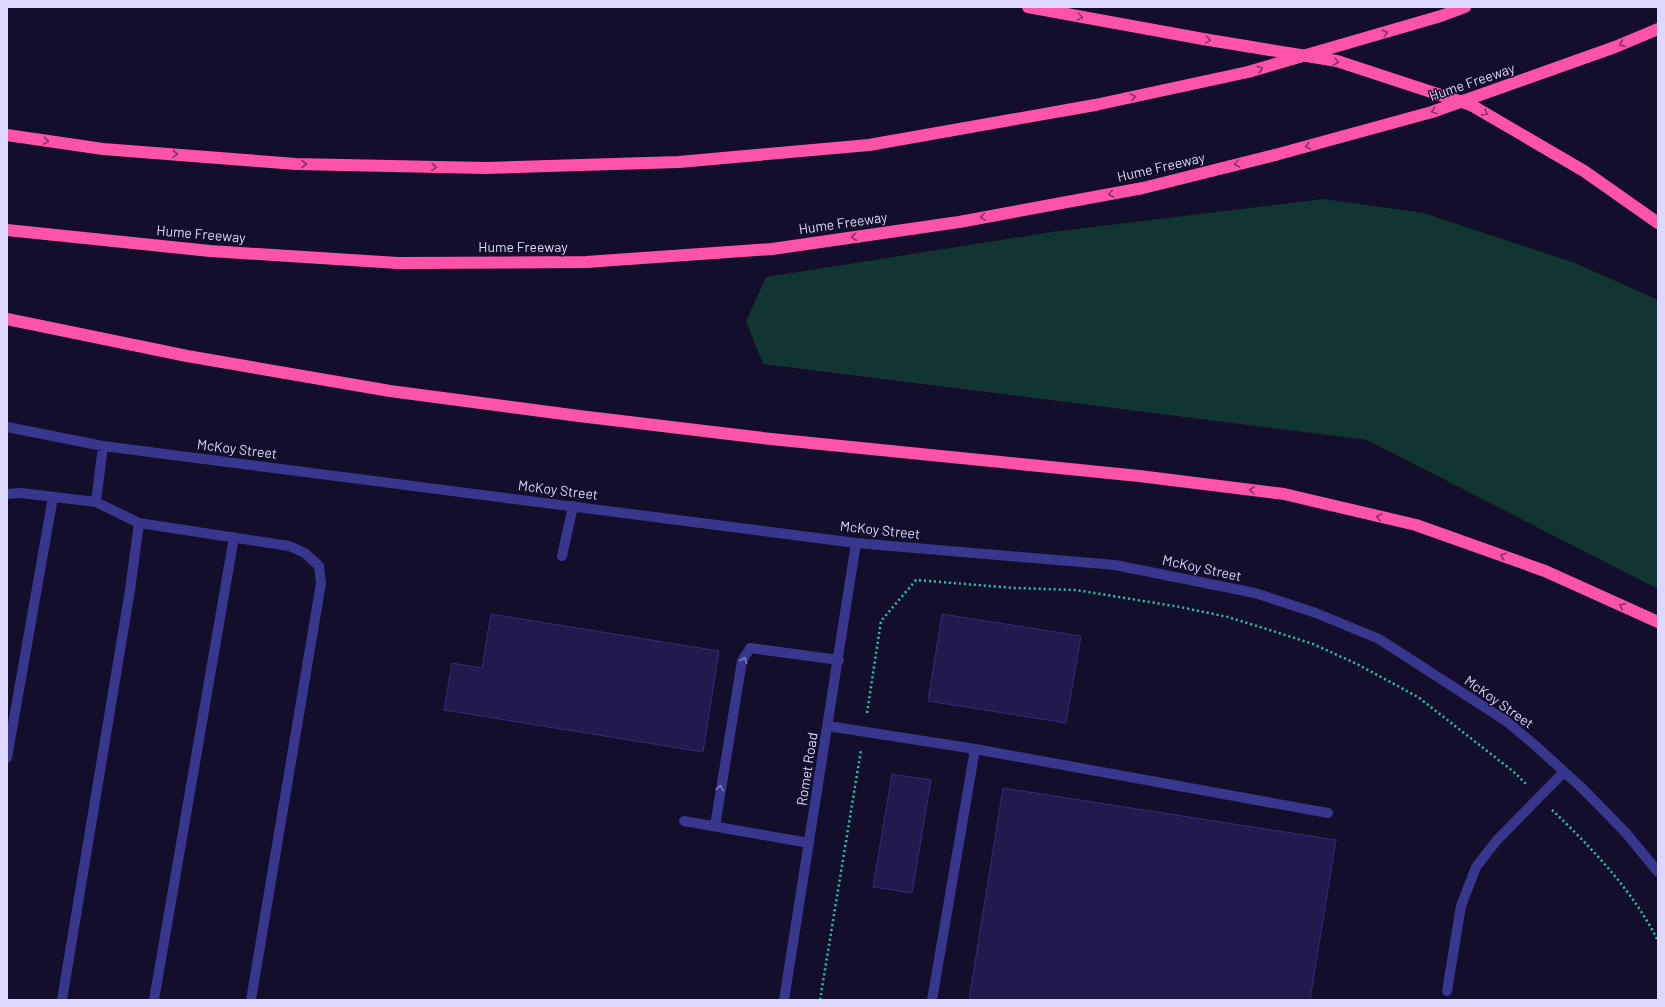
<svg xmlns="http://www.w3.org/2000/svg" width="1665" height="1007" font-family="Barlow,sans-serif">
<rect width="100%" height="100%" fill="#130e2a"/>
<path fill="#113533" d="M1323 199 1424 213 1575 263 1658 300V589L1367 440 763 364 746 321 766 277 1052 232Z"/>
<path fill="#23194d" stroke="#38297b" d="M491 614 719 651 703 752 444 710 452 663 482 668Z
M942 614 1081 636 1066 723 928 701Z
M892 774 931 780 912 893 873 887Z
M1003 788 1336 840 1310 1000H969Z"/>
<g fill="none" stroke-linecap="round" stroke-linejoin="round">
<path stroke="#26c5ba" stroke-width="2.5" stroke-dasharray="2 3" stroke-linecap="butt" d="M867 713 881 621 916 580 1015 588 1076 590 1180 607 1228 617 1276 632 1313 644 1357 664 1418 697 1514 772 1526 784
M1552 810C1591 847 1634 892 1658 941
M820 1000 861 750"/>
<path stroke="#38368d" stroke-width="10" d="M7 427 103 446 856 543 1115 565 1255 593 1316 613 1379 639 1506 721 1536 746 1584 790 1626 833 1658 872
M7 494 21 493 96 502 139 523 289 546 305 553 319 566 321 583 251 1000
M96 502 103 446
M562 556 573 506
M828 726 975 749 932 1000
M975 749 1328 813
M7 758 53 497
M684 821 809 843
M715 826 742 661 750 648 839 660
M1447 991 1461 906 1476 867 1497 840 1564 772
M62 1000 130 590 139 523
M154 1000 234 537
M784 1000 856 543"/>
<path stroke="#ff53a7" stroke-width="12" d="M1028 7 1203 39 1337 61 1471 105 1584 171 1658 223
M7 135 103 149 296 164 486 168 679 162 869 145 1095 105
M7 230 210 251 398 263 586 262 772 249 959 222 1143 188 1275 155
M7 319 187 356 390 391 579 416 771 439 1139 476 1284 494 1416 525 1545 571 1658 622"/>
<path stroke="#ff53a7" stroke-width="12" d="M1095 105 1248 72 1441 16 1465 7
M1275 155 1432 112 1615 47 1658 29"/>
</g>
<defs><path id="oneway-chevron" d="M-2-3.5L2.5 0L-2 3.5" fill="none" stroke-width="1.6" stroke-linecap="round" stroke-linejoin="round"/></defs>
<g stroke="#893068">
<use href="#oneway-chevron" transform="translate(1080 17) rotate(10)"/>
<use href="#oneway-chevron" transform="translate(1385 33) rotate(-16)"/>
<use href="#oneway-chevron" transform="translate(1208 40) rotate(10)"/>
<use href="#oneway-chevron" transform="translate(1622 44) rotate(157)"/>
<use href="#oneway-chevron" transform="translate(1336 62) rotate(14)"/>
<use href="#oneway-chevron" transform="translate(1260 69) rotate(-16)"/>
<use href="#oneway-chevron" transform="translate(1133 97) rotate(-12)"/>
<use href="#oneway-chevron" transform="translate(1434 111) rotate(162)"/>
<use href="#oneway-chevron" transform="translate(1485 113) rotate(30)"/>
<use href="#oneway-chevron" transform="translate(46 141) rotate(8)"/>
<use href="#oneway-chevron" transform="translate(1308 146) rotate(165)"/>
<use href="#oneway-chevron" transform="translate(175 154) rotate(4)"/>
<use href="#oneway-chevron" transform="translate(304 164) rotate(1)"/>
<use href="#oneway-chevron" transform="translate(1237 164) rotate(166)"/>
<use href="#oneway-chevron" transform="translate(434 167) rotate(1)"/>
<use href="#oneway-chevron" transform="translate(1111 194) rotate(170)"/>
<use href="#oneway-chevron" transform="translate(983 217) rotate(170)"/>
<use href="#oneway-chevron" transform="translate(854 237) rotate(172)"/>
<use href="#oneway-chevron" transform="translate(1252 490) rotate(-173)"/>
<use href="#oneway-chevron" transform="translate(1379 517) rotate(-167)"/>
<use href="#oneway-chevron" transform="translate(1503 556) rotate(-161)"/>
<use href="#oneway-chevron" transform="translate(1622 606) rotate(-156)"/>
</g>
<g stroke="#827fc0">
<use href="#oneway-chevron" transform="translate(744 660) rotate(-68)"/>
<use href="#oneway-chevron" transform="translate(720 788) rotate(-81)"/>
</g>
<g text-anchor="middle" stroke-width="3" stroke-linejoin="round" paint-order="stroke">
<g font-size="14" fill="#dcd8ff" stroke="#130e2a">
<text transform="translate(1472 82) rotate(-19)" y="5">Hume Freeway</text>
<text transform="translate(1161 167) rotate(-13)" y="5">Hume Freeway</text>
<text transform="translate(843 223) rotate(-8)" y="5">Hume Freeway</text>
<text transform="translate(201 234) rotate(5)" y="5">Hume Freeway</text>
<text x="523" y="252">Hume Freeway</text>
<text transform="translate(237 449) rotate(7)" y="5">McKoy Street</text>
<text transform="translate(558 490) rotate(7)" y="5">McKoy Street</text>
<text transform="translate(880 530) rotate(6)" y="5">McKoy Street</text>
<text transform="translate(1202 568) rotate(12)" y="5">McKoy Street</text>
<text transform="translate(1499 702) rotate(35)" y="5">McKoy Street</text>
<text transform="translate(807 769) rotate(-81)" y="5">Romet Road</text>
</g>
</g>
<rect width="1665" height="1007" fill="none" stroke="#dcd8ff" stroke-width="16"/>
</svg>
